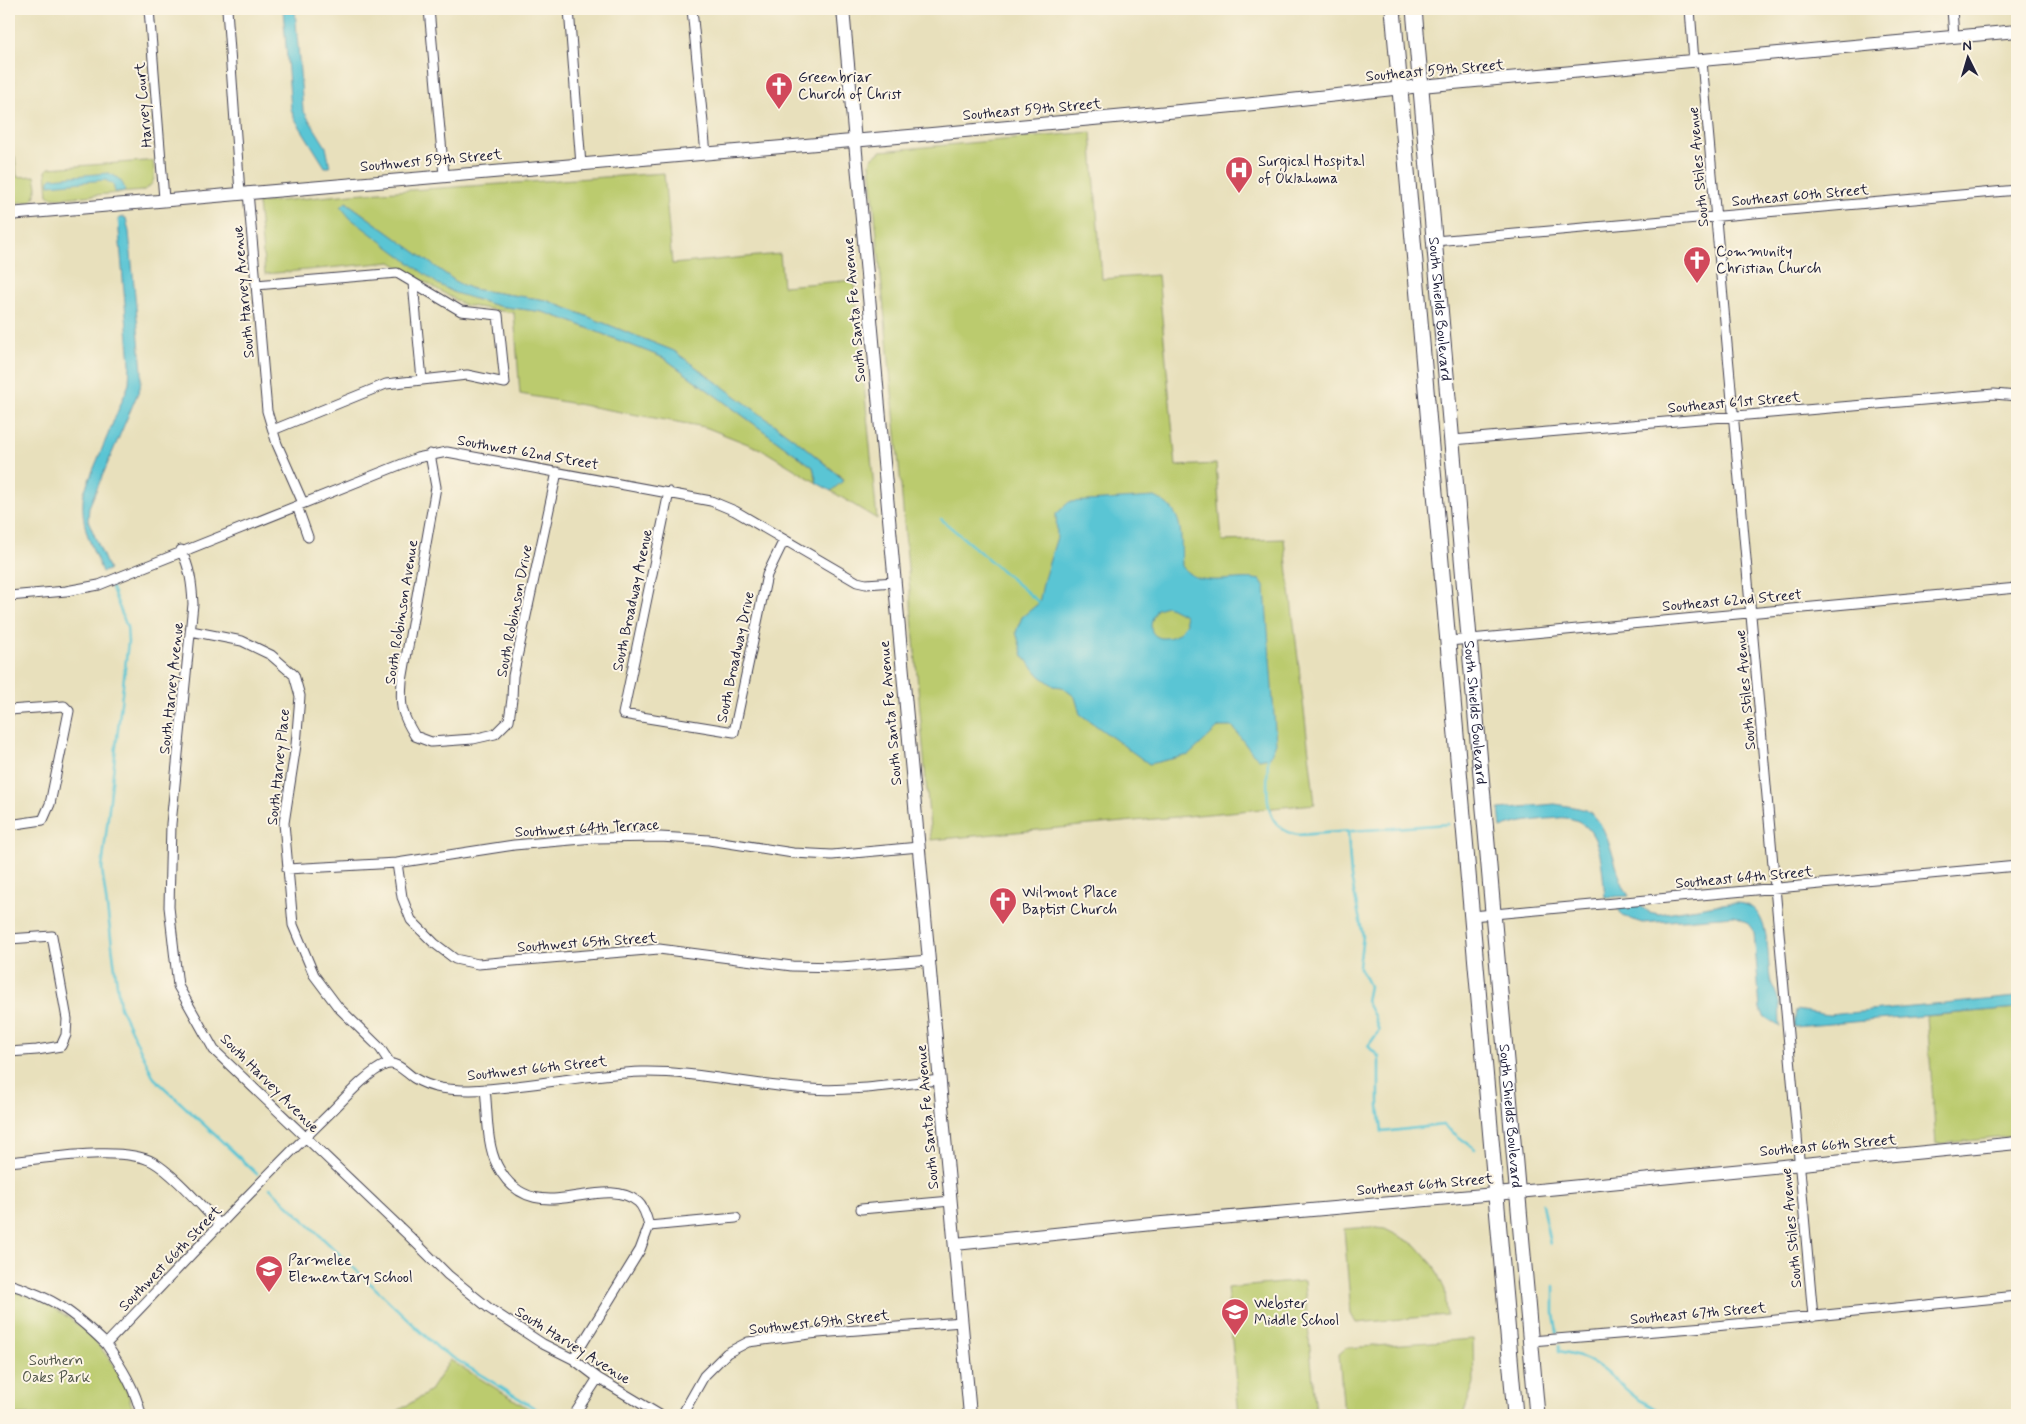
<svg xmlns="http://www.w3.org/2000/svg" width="2026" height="1424" font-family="Mynerve,sans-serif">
<rect width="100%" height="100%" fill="#fcf5e5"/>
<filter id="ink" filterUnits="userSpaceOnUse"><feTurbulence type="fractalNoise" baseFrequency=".02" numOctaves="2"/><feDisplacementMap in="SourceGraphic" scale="10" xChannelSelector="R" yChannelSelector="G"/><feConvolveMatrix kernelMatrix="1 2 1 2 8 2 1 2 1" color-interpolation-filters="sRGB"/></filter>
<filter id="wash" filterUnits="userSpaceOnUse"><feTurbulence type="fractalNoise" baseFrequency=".0096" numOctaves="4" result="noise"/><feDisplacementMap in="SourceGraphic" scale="20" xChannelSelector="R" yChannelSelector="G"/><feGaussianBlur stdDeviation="1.12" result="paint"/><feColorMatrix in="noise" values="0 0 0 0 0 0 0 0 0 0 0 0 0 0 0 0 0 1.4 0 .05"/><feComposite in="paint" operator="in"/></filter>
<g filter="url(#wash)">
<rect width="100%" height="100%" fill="#e8e0bc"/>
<path fill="#bbcb6e" stroke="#6e7654" d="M1091 132 1102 279 1158 275 1176 466 1216 464 1222 541 1284 539 1315 804 931 840 901 486 870 163 872 158 881 151Z
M9 154H13L15 157 17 177 35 176 37 187 34 198 29 202 9 203Z
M146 161H153C155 175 157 184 142 191L61 198 50 197 48 195 46 171 49 168Z
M664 173 672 264 780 254 783 286 854 280 877 519 831 491 844 479 801 444 674 351 546 300 472 289 458 283 346 202 474 299 498 306 543 312 567 320 664 358 813 467 817 483 763 450 705 427 520 394 514 313 464 305 391 262 265 274 258 203 352 194Z
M2017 1008V1136L1936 1144 1927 1016Z
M1369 1227 1385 1229 1416 1245 1434 1266 1445 1290 1447 1315 1356 1323 1351 1314 1344 1229Z
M1304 1281 1316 1415H1239L1227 1288Z
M9 1290C18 1293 29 1295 38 1300 85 1321 123 1365 134 1415H9Z
M1473 1339 1474 1383 1463 1415H1344L1339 1354 1346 1348Z
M450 1360 539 1415H391L429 1392Z"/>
<path fill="#5ac5d4" stroke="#3e7488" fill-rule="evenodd" d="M283 9H295L303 110 326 147 330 167H325L295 119 291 109Z
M108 173C117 176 124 182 125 191L115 192 113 184 105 180 49 185V180L51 178Z
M346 202 458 283 472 289 546 300 674 351 801 444 844 480 831 491 817 483 813 467 664 358 567 320 543 312 498 306 455 293 438 284 350 218 341 207Z
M123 217 126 218 129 232 142 371 140 388 89 507 88 520 109 570 102 572C91 544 79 523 84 492L129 384 130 364 118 219Z
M1155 497C1186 511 1180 535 1182 566 1198 591 1236 574 1260 580L1265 588 1276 743 1270 757 1259 759C1248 750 1242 739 1233 727H1219L1189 755 1149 764 1080 714 1075 697 1062 687 1054 686 1040 676 1023 656 1016 632 1022 617 1039 603 1044 579 1057 537 1056 514 1069 502ZM1167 606 1185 615 1186 623C1183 627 1180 633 1176 635 1172 638 1165 638 1161 638 1145 634 1152 618 1157 609Z
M1555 804C1565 806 1577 807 1586 810 1611 822 1613 873 1629 896L1605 897C1602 869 1603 821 1566 818 1560 817 1553 819 1546 819 1530 821 1516 822 1501 828L1499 809Z
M1729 903C1734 903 1740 903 1744 904 1771 911 1767 957 1770 978 1771 985 1775 989 1777 996 1781 1004 1779 1017 1780 1027L1765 1017 1760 1009 1754 932C1748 923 1745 919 1734 916L1642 923 1623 916 1617 907 1639 905 1649 912 1659 914Z
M2017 997V1008L1794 1027 1796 1010 1829 1015Z"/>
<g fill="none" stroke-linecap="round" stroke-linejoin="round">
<path stroke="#5ac5d4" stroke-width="2.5" d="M941 519 1041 604
M111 586 127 627 128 642 102 869 120 1007 154 1078 257 1174
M1268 756C1268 786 1259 828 1298 835L1448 824
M1348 832 1351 877 1363 936 1359 966 1369 986 1366 1001 1374 1016 1379 1031 1368 1046 1379 1057V1106L1382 1132 1443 1125 1475 1149
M270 1188 439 1349 546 1415
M1542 1204 1550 1244
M1554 1286V1313L1557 1332
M1559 1346V1351C1595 1357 1608 1374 1634 1396 1644 1404 1652 1404 1662 1415"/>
</g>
</g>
<g filter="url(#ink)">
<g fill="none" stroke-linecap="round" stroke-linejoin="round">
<g stroke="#403e4e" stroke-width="11">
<path id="street" d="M149 9 164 199
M227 9 240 193
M429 9 444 175
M569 9 581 165
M692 9 706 154
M1690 9 1694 62
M1952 9 1954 37
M1702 61 1813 1317
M248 192 267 411 277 444 303 503
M1435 241 2017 190
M413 283 422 380
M256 285 397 273 461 311 498 315 505 383 467 375 386 384 273 430
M1453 440 1994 394 2017 396
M430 454 436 487 402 681C400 707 401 713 415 736L431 742 473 739 495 734 509 720 512 699 513 676 557 472
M669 492 623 714 734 732 767 575 784 540
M297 506 308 537
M181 550C190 568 192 584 193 604L171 824 169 907 178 986 214 1050 409 1236 448 1275 490 1309 543 1344 573 1359 598 1378 660 1415
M9 596 66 591 99 585 417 458 447 452 711 501 735 511 857 582 866 584 895 582
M191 631 242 641 271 655 294 675 300 696 296 745 284 823 293 925 314 975 338 1007 380 1048 390 1063
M1449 641 2017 588
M9 710 64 706 69 711 50 804 43 820 9 825
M397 863 402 897 411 920 434 943 455 959 478 964 659 949 792 966 841 967 929 960
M287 869 397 863 514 845 594 838 660 837 709 840 793 853 832 855 919 847
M1472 916 2017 866
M9 939 52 936 67 1019 66 1035 61 1046 37 1050 9 1052
M485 1089C488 1113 486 1143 497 1165 532 1234 600 1171 638 1202 644 1207 647 1218 649 1226L640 1250 573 1359
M9 1162C45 1159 122 1145 153 1162 174 1174 202 1207 220 1225
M861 1209 951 1201
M649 1226 736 1218
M9 1284C54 1298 73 1312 106 1344 178 1269 249 1192 324 1119 340 1104 366 1073 385 1065 396 1060 406 1073 414 1078 432 1089 450 1090 470 1090 527 1088 584 1074 642 1072 698 1071 754 1086 810 1089 853 1092 897 1084 940 1080
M1531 1341 1705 1327 2017 1296
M106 1344C121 1366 136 1390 141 1415
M574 1415 598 1378
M682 1415 704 1376 727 1353 748 1342 818 1333 962 1322"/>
</g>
<g stroke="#403e4e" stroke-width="14">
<path id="secondary" d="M843 9 970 1415
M9 214 921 135 1244 105 1421 86 2017 31
M955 1244 1162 1223 1518 1192 2017 1143"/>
</g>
<g stroke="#403e4e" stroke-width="17">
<g id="primary">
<path d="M1393 9 1515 1415"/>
<path id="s1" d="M1414 9 1537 1415"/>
</g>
</g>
<use href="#street" stroke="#fff" stroke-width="9"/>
<use href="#secondary" stroke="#fff" stroke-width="12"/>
<use href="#primary" stroke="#fff" stroke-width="15"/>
</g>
</g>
<defs>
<g id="church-pin" transform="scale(1.4375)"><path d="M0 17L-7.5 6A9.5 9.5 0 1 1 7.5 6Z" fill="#d1495b" stroke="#fcf5e5"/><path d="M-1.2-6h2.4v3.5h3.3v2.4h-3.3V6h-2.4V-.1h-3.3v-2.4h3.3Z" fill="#fff"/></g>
<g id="hospital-pin" transform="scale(1.4375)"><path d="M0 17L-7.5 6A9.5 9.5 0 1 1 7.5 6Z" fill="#d1495b" stroke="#fcf5e5"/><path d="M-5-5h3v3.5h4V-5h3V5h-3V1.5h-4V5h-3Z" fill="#fff"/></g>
<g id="school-pin" transform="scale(1.4375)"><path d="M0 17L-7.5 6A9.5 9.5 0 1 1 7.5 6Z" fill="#d1495b" stroke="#fcf5e5"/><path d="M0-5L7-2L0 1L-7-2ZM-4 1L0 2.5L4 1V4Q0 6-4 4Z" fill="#fff"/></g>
</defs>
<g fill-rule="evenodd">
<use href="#church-pin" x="779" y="86"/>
<use href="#hospital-pin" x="1239" y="170"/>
<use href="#church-pin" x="1697" y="260"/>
<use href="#church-pin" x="1003" y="901"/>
<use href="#school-pin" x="269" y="1269"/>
<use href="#school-pin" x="1235" y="1312"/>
</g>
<g text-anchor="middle" stroke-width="4" stroke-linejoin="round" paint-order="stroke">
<g font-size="15" fill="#22223b" stroke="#fcf5e5">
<text transform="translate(1435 70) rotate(-5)" y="5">Southeast 59th Street</text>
<text transform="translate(143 105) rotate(-95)" y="5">Harvey Court</text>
<text transform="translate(1032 109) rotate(-5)" y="5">Southeast 59th Street</text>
<text transform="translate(431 160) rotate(-5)" y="5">Southwest 59th Street</text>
<text transform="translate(1698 167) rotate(-95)" y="5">South Stiles Avenue</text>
<text transform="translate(1800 195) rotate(-5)" y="5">Southeast 60th Street</text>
<text transform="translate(243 292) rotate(-95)" y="5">South Harvey Avenue</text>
<text dy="5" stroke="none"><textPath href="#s1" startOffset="301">South Shields Boulevard</textPath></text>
<text transform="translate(854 310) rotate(-95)" y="5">South Santa Fe Avenue</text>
<text transform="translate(1734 402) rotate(-5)" y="5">Southeast 61st Street</text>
<text transform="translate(528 452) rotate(10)" y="5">Southwest 62nd Street</text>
<text transform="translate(632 600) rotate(-78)" y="5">South Broadway Avenue</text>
<text transform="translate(1732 600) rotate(-5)" y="5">Southeast 62nd Street</text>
<text transform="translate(514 611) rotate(-79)" y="5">South Robinson Drive</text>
<text transform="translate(401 612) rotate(-81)" y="5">South Robinson Avenue</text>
<text transform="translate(735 657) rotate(-78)" y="5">South Broadway Drive</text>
<text transform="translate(171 688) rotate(-84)" y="5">South Harvey Avenue</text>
<text transform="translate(1745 690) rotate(-95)" y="5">South Stiles Avenue</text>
<text dy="5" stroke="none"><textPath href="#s1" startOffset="706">South Shields Boulevard</textPath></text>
<text transform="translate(890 713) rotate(-95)" y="5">South Santa Fe Avenue</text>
<text transform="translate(278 767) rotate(-84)" y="5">South Harvey Place</text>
<text transform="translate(587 828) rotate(-3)" y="5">Southwest 64th Terrace</text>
<text transform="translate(1744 877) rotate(-5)" y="5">Southeast 64th Street</text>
<text transform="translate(587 942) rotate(-4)" y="5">Southwest 65th Street</text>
<text transform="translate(537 1068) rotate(-6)" y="5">Southwest 66th Street</text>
<text transform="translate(270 1083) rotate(45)" y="5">South Harvey Avenue</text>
<text dy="5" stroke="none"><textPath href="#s1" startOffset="1111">South Shields Boulevard</textPath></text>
<text transform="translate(927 1117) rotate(-95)" y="5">South Santa Fe Avenue</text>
<text transform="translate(1828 1145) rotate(-5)" y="5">Southeast 66th Street</text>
<text transform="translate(1425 1184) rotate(-5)" y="5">Southeast 66th Street</text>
<text transform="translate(1791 1228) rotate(-95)" y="5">South Stiles Avenue</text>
<text transform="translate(170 1258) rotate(-46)" y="5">Southwest 66th Street</text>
<text transform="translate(1698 1313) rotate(-5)" y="5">Southeast 67th Street</text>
<text transform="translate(819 1322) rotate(-6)" y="5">Southwest 69th Street</text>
<text transform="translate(573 1345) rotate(32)" y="5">South Harvey Avenue</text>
</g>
<g font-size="15" fill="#22223b" stroke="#fcf5e5" text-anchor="start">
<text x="798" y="82">Greenbriar<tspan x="798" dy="17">Church of Christ</tspan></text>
<text x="1258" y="166">Surgical Hospital<tspan x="1258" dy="17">of Oklahoma</tspan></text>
<text x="1716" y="256">Community<tspan x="1716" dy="17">Christian Church</tspan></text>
<text x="1022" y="897">Wilmont Place<tspan x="1022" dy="17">Baptist Church</tspan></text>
<text x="288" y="1265">Parmelee<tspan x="288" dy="17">Elementary School</tspan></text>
<text x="1254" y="1308">Webster<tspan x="1254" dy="17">Middle School</tspan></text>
</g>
<g font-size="15" fill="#50554a" stroke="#fcf5e5">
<text x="56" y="1365">Southern<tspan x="56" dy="17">Oaks Park</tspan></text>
</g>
</g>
<rect width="2026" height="1424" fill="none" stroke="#fcf5e5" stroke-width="30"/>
<g transform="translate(1968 58) rotate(355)" stroke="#fcf5e5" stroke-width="4" paint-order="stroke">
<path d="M0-4L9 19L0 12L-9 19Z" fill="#22223b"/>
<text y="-8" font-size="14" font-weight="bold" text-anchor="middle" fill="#22223b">N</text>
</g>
</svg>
